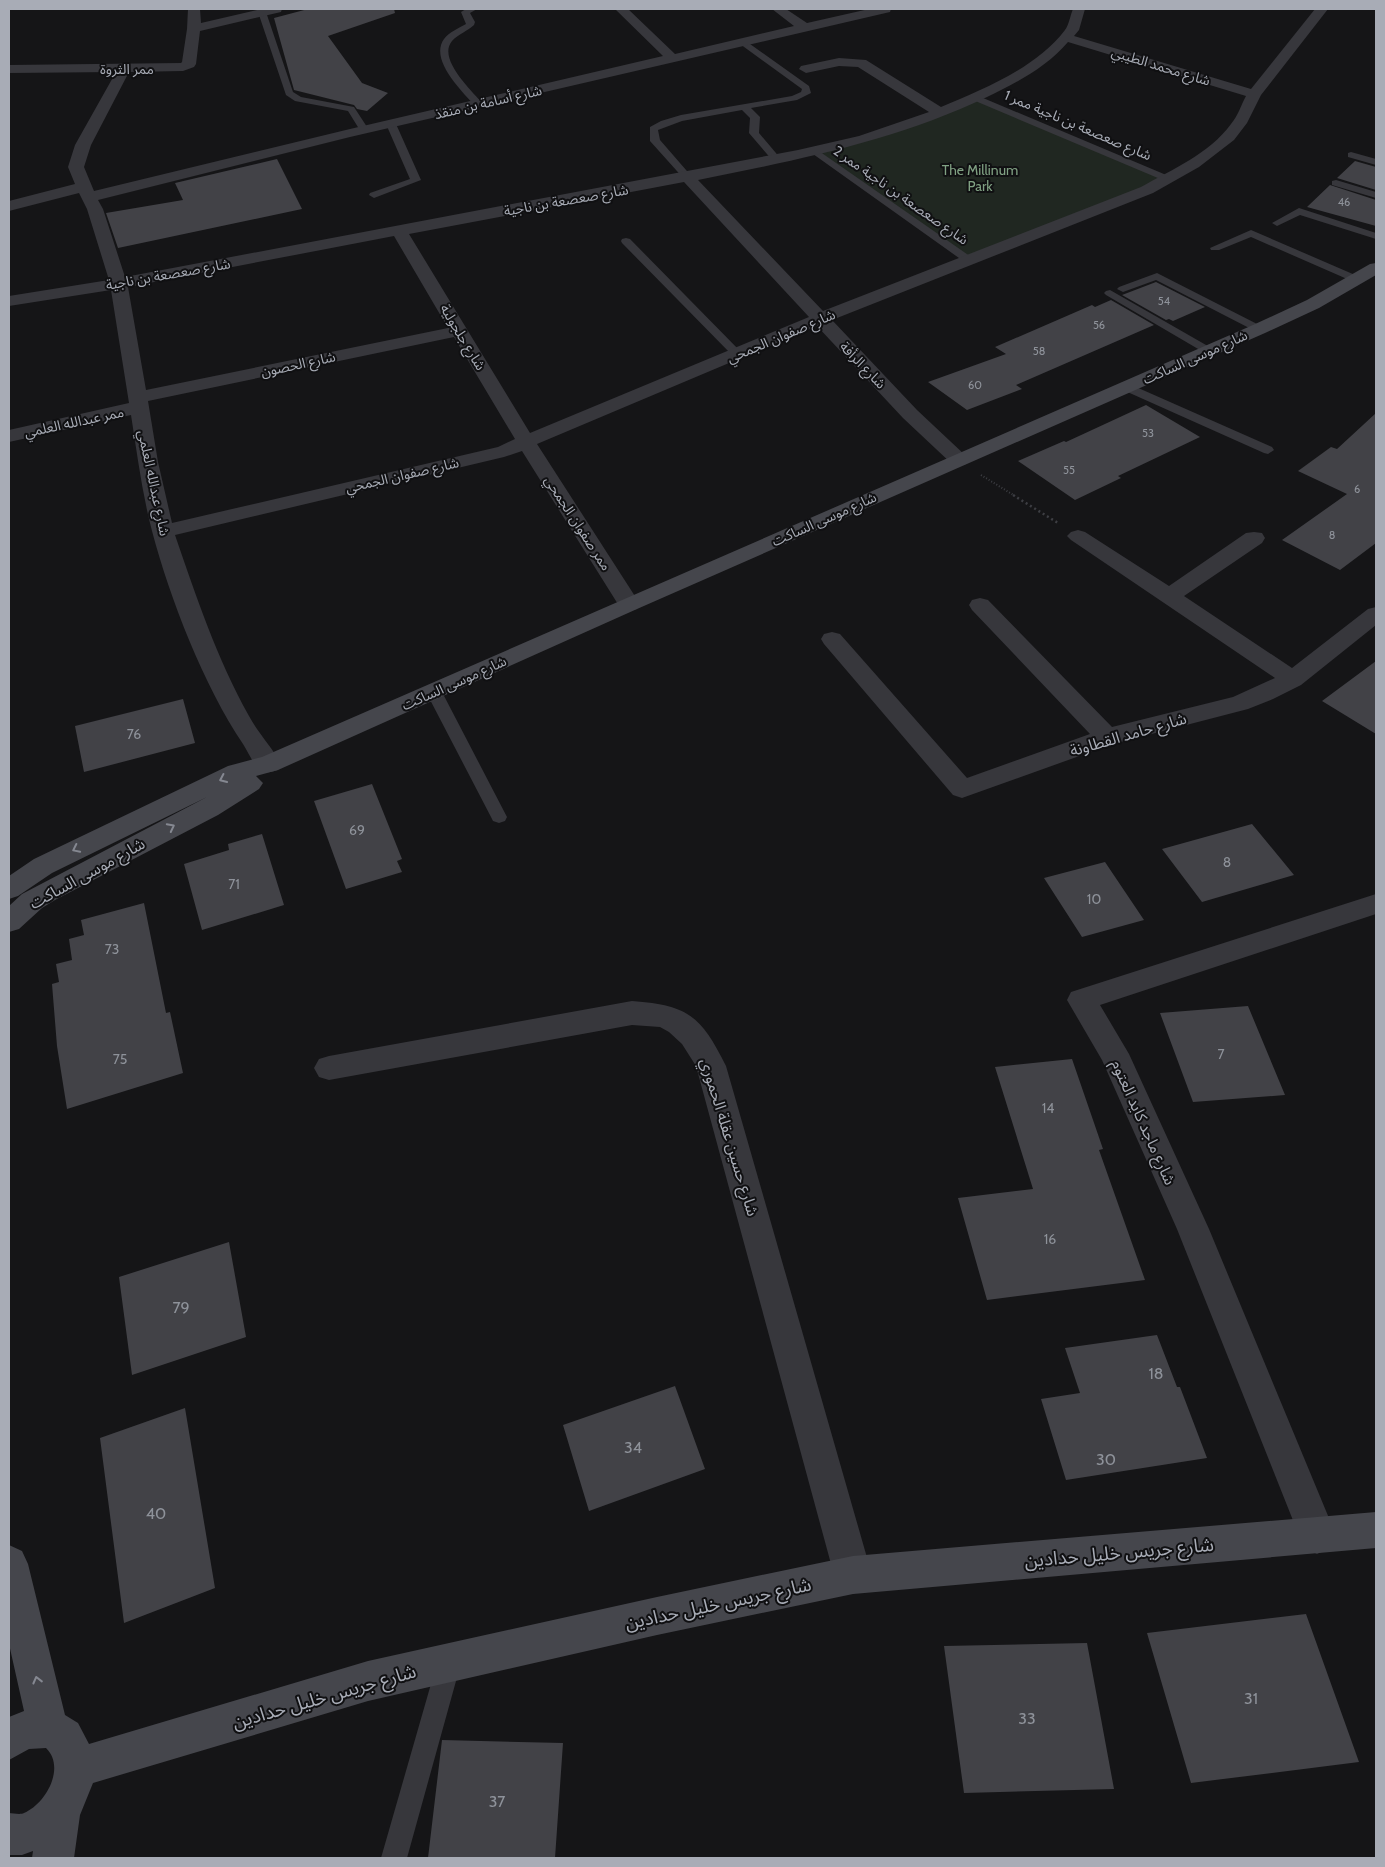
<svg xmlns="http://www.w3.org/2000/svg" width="1385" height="1867" font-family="Cabin,'Noto Sans Arabic',sans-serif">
<rect width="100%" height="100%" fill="#151517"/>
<path fill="#202721" d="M976 98 1168 179 970 261 816 152Z"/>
<path fill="#424247" d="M308 9H394L395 13 328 36 362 83 388 93 367 111 357 109 354 105 294 90 274 18Z
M277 159 302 209 118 248 106 213 183 200 175 183Z
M1355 161 1376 167V190L1337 178Z
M1330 185 1376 200V226L1307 207Z
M1156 282 1205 307 1173 321 1169 319 1166 320 1122 295Z
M1111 300 1154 325 1016 385 1022 389 967 410 928 382 1006 354 995 347 1092 305 1095 307Z
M1146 405 1200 437 1118 476 1121 478 1075 500 1018 461 1064 441 1066 442Z
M1376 413V543L1340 570 1282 540 1347 494 1298 471 1331 447 1337 449Z
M1376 661V734L1322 701Z
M183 699 195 743 84 772 75 726Z
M372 784 402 859 397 861 402 872 346 889 314 801Z
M1252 824 1294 875 1202 902 1162 849Z
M262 834 284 905 202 930 184 864 229 850 228 844Z
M1105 862 1144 920 1082 937 1044 878Z
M144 903 166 1013 170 1012 183 1073 67 1109 57 1046 52 984 59 982 56 964 72 960 69 939 84 935 81 920Z
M1248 1006 1285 1095 1193 1102 1160 1013Z
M1072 1059 1103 1149 1099 1150 1145 1280 987 1300 958 1198 1033 1189 995 1067Z
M229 1242 246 1337 132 1375 119 1277Z
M1157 1335 1177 1387H1180L1207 1458 1066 1480 1041 1399 1080 1393 1065 1348Z
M675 1386 705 1469 589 1511 563 1425Z
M185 1408 215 1588 124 1623 100 1438Z
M1306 1614 1359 1762 1191 1783 1147 1633Z
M1087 1643 1114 1789 964 1793 944 1646Z
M442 1740 563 1743 555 1858H428Z"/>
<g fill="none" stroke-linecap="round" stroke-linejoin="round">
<path stroke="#3d3e43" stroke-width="2" stroke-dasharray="1 2" stroke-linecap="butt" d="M981 475 1015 496"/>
<path stroke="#3d3e43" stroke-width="2.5" stroke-dasharray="2 3" stroke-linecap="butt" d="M1013 495 1058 523"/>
<path fill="#37373c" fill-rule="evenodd" d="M466 9H477L470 13 475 22 474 25C468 31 458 34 452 41 437 59 472 91 483 104L478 107 475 106C462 91 429 60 444 39 449 32 459 28 466 24L461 12Z
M259 10 266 12 293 92 301 97 354 107 369 130 367 132H361L348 111 295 101 286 95 258 12Z
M743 39 809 86 811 93 797 100 751 108 760 117 759 133 781 159 776 162 773 161 749 133 750 118 742 110 682 121 658 130 660 140 693 178 688 181 685 180 650 141V127L661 121 681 115 792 96 801 92 802 89 740 44V40Z
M976 95 1171 177 1173 179 1168 182 1165 181 973 100V96Z
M391 121 396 124 421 180 374 198 369 195 370 193 410 179 386 124Z
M816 149 974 259 975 261 974 263H966L813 154V150Z
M1351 152 1376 159V165L1348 157V153Z
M1336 180 1376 192V198L1332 185V181Z
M1299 208 1376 233V239L1300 215 1277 226 1272 223Z
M1251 230 1362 278 1363 280 1362 282H1354L1251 237 1219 250H1211L1210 248Z
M626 238 630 239 741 352 743 354 741 356H733L622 243 621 241 622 239Z
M1157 273 1263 327 1265 329 1263 331H1255L1156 280 1123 292 1117 289 1119 287Z
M1110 290 1213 349 1215 351 1209 354 1205 353 1106 295 1104 293 1106 291Z
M1127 383 1272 447 1274 450 1268 454 1264 453 1123 390 1121 387Z
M434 687 439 688 442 692 507 817 505 821 499 823 493 821 491 817 426 692 429 688Z
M449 1651 458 1654 461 1663 407 1858H381L437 1663 440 1654Z"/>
<path fill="#37373c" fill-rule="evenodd" d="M188 9H200L201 23 261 9H282L281 12 200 31 196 64 194 67 183 71 129 72 91 145 84 167 94 191 350 129 663 56 615 9H628L675 54 794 26 772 9H786L807 23 869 9H891L890 12 350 137 98 200 103 209 125 277 798 150 859 136 929 112 858 67 839 66 806 73 799 69 801 66 839 58 866 60 941 107C984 89 1036 68 1065 30 1069 25 1070 16 1073 9H1085L1079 30 1074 36 1251 89 1315 9H1328L1261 95 1247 123 1234 140 1199 167 1153 193 832 320 917 410 966 456 969 460 966 464 959 466 952 464 903 418 817 326 537 444 640 604 637 609 629 611 621 609 522 451 504 457 175 535C196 596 217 659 249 716 258 733 272 747 281 764L278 770C272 772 265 774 260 769 253 764 248 752 243 744 204 686 170 599 152 531 142 493 137 453 131 415L9 442V430L129 403 111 290 9 306V296L109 280 87 209 79 193 9 211V201L75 184 68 167 75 145 116 72 9 73V65L181 63 182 62 187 29ZM1068 42 1246 96C1241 105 1238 116 1231 124 1209 154 1173 169 1141 187L823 311 698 180C797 160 895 141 987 97 1016 83 1047 67 1068 42ZM684 182 809 317 530 433 409 234ZM394 236 448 328 146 390 128 287ZM454 337 515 439 498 447 172 523 158 462 148 401Z
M1078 530 1085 532 1169 586 1246 533 1254 532 1262 533 1265 538 1262 543 1184 596 1292 668 1368 609 1376 607V625L1301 685 1273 699 1248 709 1113 744 962 798 953 795 824 644 821 639 824 634 832 632 840 634 967 778 1090 734 972 610 969 605 972 600 980 598 988 600 1112 727 1233 697 1275 678 1071 540 1067 536 1071 532Z
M1376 894V914L1100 1005 1129 1054 1209 1229 1336 1535 1330 1548 1317 1554 1304 1548 1177 1229 1102 1060 1067 1000 1071 992Z
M632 1001C688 1005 701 1016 726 1066L872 1575 866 1588 853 1594 840 1588 834 1575 696 1066 682 1044 669 1032 660 1027 632 1025 329 1080 319 1077 314 1068 319 1059 329 1056Z"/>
<path fill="#45464c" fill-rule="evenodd" d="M1376 263V275L1319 308 1265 333 637 609 278 770 256 776 263 783 259 789 218 815 55 900 42 908 19 929 9 932V906L22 894 207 797 52 873 18 896 9 899V876L34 859 228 766 262 757 1253 325 1307 300 1370 264Z
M1376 1512V1548L853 1594 657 1635 368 1701 93 1783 80 1815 74 1858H32L33 1851 22 1855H9V1813C13 1813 20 1815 24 1813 46 1804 66 1767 46 1748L29 1749 9 1760V1717L24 1711 9 1644V1545L22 1551 28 1564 65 1715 78 1723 89 1744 368 1661 657 1597 853 1556Z"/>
</g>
<defs><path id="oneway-chevron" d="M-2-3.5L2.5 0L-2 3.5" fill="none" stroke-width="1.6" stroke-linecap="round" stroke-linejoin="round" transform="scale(1.25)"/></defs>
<g stroke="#858891">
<use href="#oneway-chevron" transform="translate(223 779) rotate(155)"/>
<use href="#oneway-chevron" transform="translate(171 827) rotate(-27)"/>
<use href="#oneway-chevron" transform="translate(76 849) rotate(154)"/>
<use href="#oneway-chevron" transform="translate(37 1680) rotate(-104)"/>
</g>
<g text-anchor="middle" stroke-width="4" stroke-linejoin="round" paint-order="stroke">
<g font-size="11" fill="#8e929a">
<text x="1344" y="206">46</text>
<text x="1164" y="305">54</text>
<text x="1099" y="329">56</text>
<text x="1039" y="355">58</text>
<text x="975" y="389">60</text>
<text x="1148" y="437">53</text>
<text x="1069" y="474">55</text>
<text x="1357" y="493">6</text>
<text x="1332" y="539">8</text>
</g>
<g font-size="14" fill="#a8acb6" stroke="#101012">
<text transform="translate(1161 66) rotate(17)" y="5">شارع محمد الطيبي</text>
<text x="127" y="74">ممر الثروة</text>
<text transform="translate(488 102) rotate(-13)" y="5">شارع أسامة بن منقذ</text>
<text transform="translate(1078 125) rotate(23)" y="5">شارع صعصعة بن ناجية ممر 1</text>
<text transform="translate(901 195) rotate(35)" y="5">شارع صعصعة بن ناجية ممر 2</text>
<text transform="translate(566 200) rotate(-10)" y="5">شارع صعصعة بن ناجية</text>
<text transform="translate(168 274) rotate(-10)" y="5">شارع صعصعة بن ناجية</text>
<text transform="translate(781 336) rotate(-23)" y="5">شارع صفوان الجمحي</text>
<text transform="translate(463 337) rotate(59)" y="5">شارع جلجولية</text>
<text transform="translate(1195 357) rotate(-24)" y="5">شارع موسى الساكت</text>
<text transform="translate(298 364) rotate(-12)" y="5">شارع الحصون</text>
<text transform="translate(863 365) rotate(46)" y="5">شارع الرأفة</text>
<text transform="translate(74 422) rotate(-12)" y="5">ممر عبدالله العلمي</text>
<text transform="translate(402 475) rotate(-13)" y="5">شارع صفوان الجمحي</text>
<text transform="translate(154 483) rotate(78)" y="5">شارع عبدالله العلمي</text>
<text transform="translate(824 519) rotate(-24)" y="5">شارع موسى الساكت</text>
<text transform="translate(578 523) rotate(57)" y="5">ممر صفوان الجمحي</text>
<text transform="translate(454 683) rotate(-24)" y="5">شارع موسى الساكت</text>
</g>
<g font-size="14" fill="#80a183" stroke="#101012">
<text x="980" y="175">The Millinum<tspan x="980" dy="16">Park</tspan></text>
</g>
<g font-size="14" fill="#8e929a">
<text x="134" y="739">76</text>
<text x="357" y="835">69</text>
<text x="1227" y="867">8</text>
<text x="234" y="889">71</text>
<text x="1094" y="904">10</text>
<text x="112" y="954">73</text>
<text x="1221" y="1059">7</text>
<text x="120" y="1064">75</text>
<text x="1048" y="1113">14</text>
<text x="1050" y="1244">16</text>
</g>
<g font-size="16" fill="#a8acb6" stroke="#101012">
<text transform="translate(1128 734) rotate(-16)" y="6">شارع حامد القطاونة</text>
<text transform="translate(87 873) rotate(-29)" y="6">شارع موسى الساكت</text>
<text transform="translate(1144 1122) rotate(66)" y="6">شارع ماجد كايد العتوم</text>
<text transform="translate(730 1137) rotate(73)" y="6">شارع حسين عقلة الحموري</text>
</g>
<g font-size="16" fill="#8e929a">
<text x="181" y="1313">79</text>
<text x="1156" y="1379">18</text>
<text x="633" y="1453">34</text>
<text x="1106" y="1465">30</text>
<text x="156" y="1519">40</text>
<text x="1251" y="1704">31</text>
<text x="1027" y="1724">33</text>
<text x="497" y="1807">37</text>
</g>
<g font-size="19" fill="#a8acb6" stroke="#101012">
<text transform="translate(1119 1552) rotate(-5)" y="7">شارع جريس خليل حدادين</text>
<text transform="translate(718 1603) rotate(-12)" y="7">شارع جريس خليل حدادين</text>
<text transform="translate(324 1696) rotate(-16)" y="7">شارع جريس خليل حدادين</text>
</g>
</g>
<rect width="1385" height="1867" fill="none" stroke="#a8acb6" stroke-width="20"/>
</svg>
